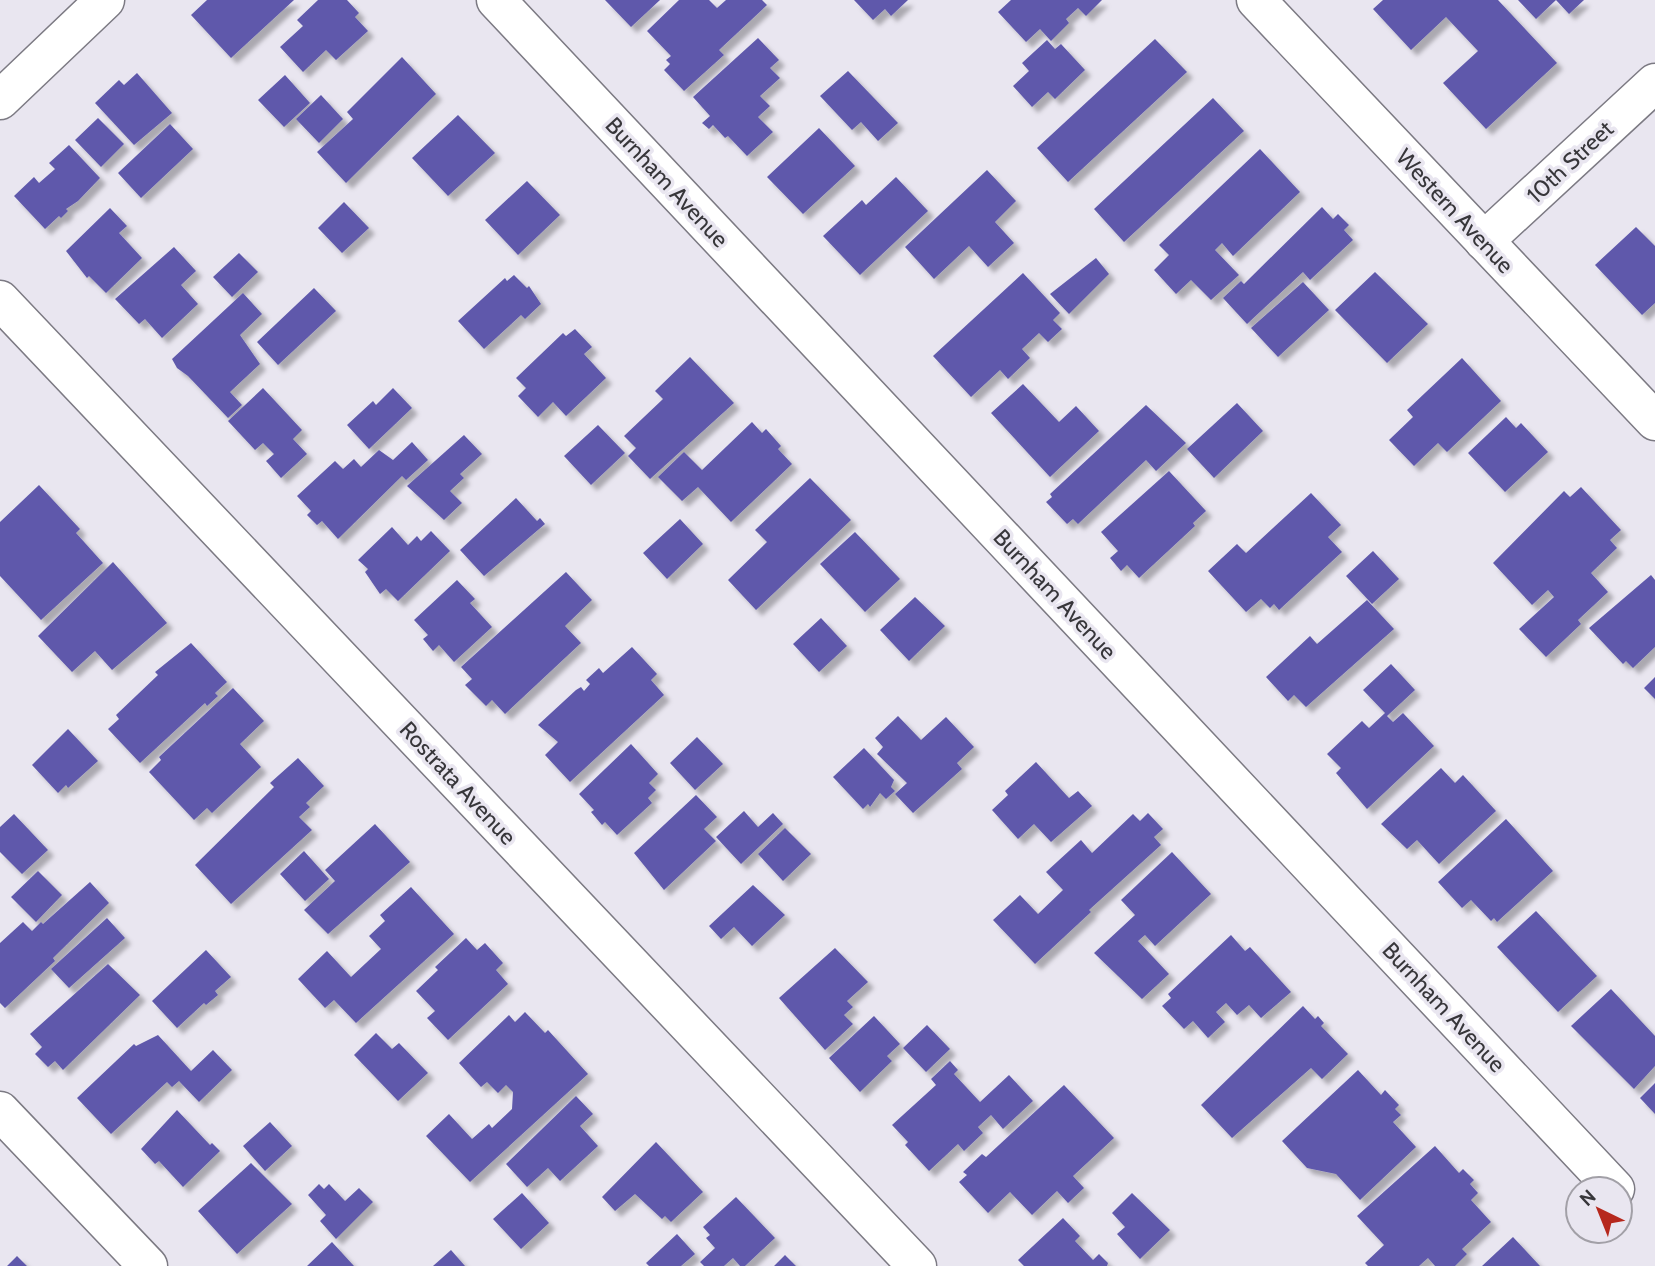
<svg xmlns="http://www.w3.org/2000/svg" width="1655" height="1266" font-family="Cabin,sans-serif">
<defs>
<filter id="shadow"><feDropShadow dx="6" dy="6" stdDeviation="2" flood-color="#0004"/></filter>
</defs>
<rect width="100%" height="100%" fill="#e9e6f0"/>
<path fill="#5f59ab" filter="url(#shadow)" d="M207 0H294L231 58 191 15Z
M318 0H347L359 13 355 17 368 31 336 60 326 50 303 72 280 47 303 26 297 20Z
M605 0H660L631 27Z
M679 0H709L717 8 726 0H762L767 5 719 50 724 55 684 91 664 70 670 64 666 60 671 56 647 31Z
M854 0H908L891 16 885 9 873 20Z
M1011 0H1102L1086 16 1078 8 1066 19 1069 23 1051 41 1040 29 1026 42 998 12Z
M1383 0H1498L1557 63 1486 129 1443 83 1478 51 1446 17 1411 50 1373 9Z
M1518 0H1556L1536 19Z
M1556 0H1584L1569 14Z
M758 38 779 60 770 68 780 78 760 96 770 106 758 117 773 132 747 156 728 136 725 138 713 125 709 129 702 123 710 116 693 97Z
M1155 39 1187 72 1068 182 1037 148Z
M1047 40 1055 49 1061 44 1085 70 1055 99 1048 92 1032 107 1013 86 1029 71 1022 63Z
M402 57 436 94 346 183 317 152 353 119 347 112Z
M848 71 898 123 878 141 861 122 852 130 820 96Z
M137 73 172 113 134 145 95 103 119 80 124 85Z
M285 75 310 103 284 127 258 100Z
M321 95 343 119 319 143 296 119Z
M1213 98 1244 131 1124 242 1094 209Z
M458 115 495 153 448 196 412 158Z
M98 118 124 144 101 167 75 140Z
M170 124 193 149 141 198 118 173Z
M819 128 855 166 803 214 767 177Z
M69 145 100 178 78 201 66 209 68 211 61 218 59 216 45 229 14 196 34 177 39 183 55 169 49 163Z
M1260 149 1300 192 1233 256 1222 243 1215 250 1239 275 1211 300 1191 280 1176 294 1154 270 1169 255 1159 245Z
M987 170 1016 201 995 222 1014 243 988 267 969 246 934 279 905 247Z
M896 177 928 211 860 275 823 236 862 200 866 205Z
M527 181 560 215 518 255 485 220Z
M344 202 369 228 342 253 318 228Z
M1322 207 1333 219 1338 214 1349 225 1344 230 1353 240 1310 280 1303 272 1247 324 1223 298 1241 281 1244 284Z
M110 208 127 226 119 233 142 258 106 293 89 276 87 278 66 251Z
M1636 227 1655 246V303L1642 315 1595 265Z
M174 247 196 271 181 285 198 304 162 338 145 319 139 324 115 299Z
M239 253 258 272 232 297 213 277Z
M1096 258 1109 274 1069 314 1050 294Z
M1375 272 1428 324 1387 363 1335 310Z
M1023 273 1060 313 1053 320 1062 329 1048 342 1039 333 1022 349 1030 358 1008 379 1000 370 971 397 933 356Z
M514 275 527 288 529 286 541 304 525 319 521 315 484 349 458 321 505 278 507 281Z
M1303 282 1329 310 1278 357 1251 328Z
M314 288 336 311 278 365 257 342Z
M243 293 262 314 240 335 260 364 230 392 242 405 228 418 188 376 177 368 172 359Z
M575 329 592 347 584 354 606 378 566 416 553 402 538 417 518 396 526 388 516 378 563 333 566 336Z
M690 357 734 403 650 479 628 456 636 448 624 436 663 399 655 391Z
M1462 358 1501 401 1447 452 1438 443 1414 466 1389 440 1413 417 1407 410Z
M1023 384 1059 422 1076 406 1099 431 1050 477 991 413Z
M263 388 302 430 293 439 307 454 281 478 266 461 274 454 263 443 255 450 228 421Z
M393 388 412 408 369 449 347 425 373 401 376 405Z
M1237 403 1263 431 1214 478 1187 449Z
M1146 405 1186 443 1156 471 1146 460 1078 524 1073 519 1067 524 1046 502 1052 497 1050 494Z
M1506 417 1516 428 1521 423 1548 452 1505 492 1468 453Z
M752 422 762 433 766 429 781 446 778 449 792 464 731 522 698 487 682 501 658 477 684 452 702 470Z
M598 425 625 453 591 485 564 456Z
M464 435 482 454 460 474 464 478 450 491 462 503 444 520 407 486Z
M412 442 428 460 406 480 402 476 338 539 322 521 317 525 307 515 311 511 297 496 335 461 343 469 354 459 361 467 379 450 393 460Z
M1169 471 1206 511 1193 523 1195 526 1139 578 1127 565 1121 571 1110 558 1118 551 1101 532Z
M810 478 851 520 756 610 728 580 767 542 755 530Z
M39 485 80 529 76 533 103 563 41 620 0 576V522Z
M1581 487 1621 530 1610 540 1617 548 1591 573 1608 592 1578 620 1581 624 1546 657 1519 629 1554 597 1548 590 1532 605 1493 563 1564 491 1570 497Z
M1311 493 1341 525 1328 537 1342 552 1279 610 1274 604 1270 608 1261 599 1246 612 1208 571 1237 544 1246 553Z
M516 498 537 521 540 518 545 524 484 576 460 550Z
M680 519 703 544 667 579 643 553Z
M392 527 408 545 417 536 421 541 431 531 450 551 398 601 386 589 380 594 365 572 368 569 358 560Z
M855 532 900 579 865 612 820 564Z
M1373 551 1399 579 1372 604 1346 576Z
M113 562 167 623 112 670 95 651 72 672 38 636Z
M566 572 592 600 565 626 581 643 505 714 492 700 486 706 465 685 472 679 461 667Z
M1651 575 1655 580V647L1633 668 1626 661 1623 664 1589 628Z
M457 580 475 599 470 603 492 627 454 662 439 645 433 651 423 639 428 635 414 620Z
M915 597 945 626 909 661 880 630Z
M1367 600 1394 629 1306 707 1294 695 1288 701 1266 677 1310 636 1317 644Z
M821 618 847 646 819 672 793 644Z
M191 643 227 682 215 693 218 696 207 706 205 703 140 763 108 729 119 719 116 715 158 675 155 672Z
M632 647 657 674 651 680 664 695 570 782 545 755 558 742 538 725 576 690 581 687 584 691 590 684 586 680 599 668 603 673Z
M1391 664 1415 690 1387 716 1393 722 1403 713 1434 746 1367 809 1336 773 1341 768 1327 754 1362 721 1369 728 1385 713 1363 690Z
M1655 677V699L1644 688Z
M233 688 264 721 240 744 261 767 212 813 207 808 194 820 149 772 161 760 159 757Z
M898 716 921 740 946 717 974 747 957 763 962 769 913 813 895 794 907 783 877 754 883 747 875 738Z
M68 729 98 761 68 788 66 785 58 793 32 765Z
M697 737 723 764 695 790 670 763Z
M631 744 658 774 649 783 656 790 648 798 652 803 617 835 605 822 602 825 591 812 594 810 579 794Z
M864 748 894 780 891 787 895 791 886 799 880 793 870 807 868 804 863 809 833 777Z
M298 758 324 786 306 803 310 807 299 817 312 830 231 904 195 865 274 787 270 783Z
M1036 762 1069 798 1078 791 1092 806 1051 842 1034 824 1018 839 992 810 1008 795 1005 791Z
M1441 768 1455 783 1463 775 1496 811 1439 864 1417 840 1407 849 1381 824Z
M696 795 717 817 704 829 716 841 664 890 634 853Z
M744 811 758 827 773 813 783 824 741 864 716 837Z
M1148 813 1163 829 1154 837 1161 845 1089 910 1091 912 1035 964 993 920 1020 895 1038 914 1063 890 1046 872 1081 840 1092 853 1133 814 1140 821Z
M14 814 48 850 22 874 0 852V827Z
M1506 819 1553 871 1497 922 1494 918 1491 921 1471 900 1462 908 1438 882Z
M375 824 410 862 328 934 304 910 335 881 325 870Z
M785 828 811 854 783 881 758 854Z
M304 851 329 879 305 901 280 874Z
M1172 852 1211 894 1155 946 1145 935 1138 941 1169 974 1142 999 1094 953 1135 915 1121 900Z
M38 871 62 895 36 922 11 897Z
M90 882 109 903 53 958 55 961 5 1008 0 1003V943L23 922 32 931 41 922 43 924Z
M753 885 785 915 752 946 734 927 721 939 709 926Z
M411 887 454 934 356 1023 334 1000 325 1008 298 979 327 951 351 977 381 949 369 936 385 921 380 915Z
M1536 911 1597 976 1558 1012 1497 947Z
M107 918 125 938 69 988 51 969Z
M1231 935 1245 951 1250 947 1291 992 1261 1018 1249 1005 1237 1015 1226 1003 1216 1012 1225 1022 1208 1038 1193 1021 1184 1029 1162 1006 1171 998 1168 994Z
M466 938 477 950 485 943 503 963 496 970 508 984 448 1040 427 1018 435 1011 416 991 438 970 435 967Z
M835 948 868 982 847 1001 853 1007 844 1015 853 1024 825 1050 779 998Z
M206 950 231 977 215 991 218 995 206 1005 204 1003 177 1028 152 1001Z
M108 964 140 995 63 1070 55 1061 48 1067 35 1054 42 1047 30 1034Z
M1611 989 1655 1036V1066L1634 1089 1571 1026Z
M1303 1006 1315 1019 1318 1016 1324 1023 1321 1026 1348 1054 1322 1079 1311 1068 1232 1138 1201 1105Z
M525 1012 545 1033 548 1030 588 1074 470 1182 426 1136 449 1114 472 1139 489 1124 492 1128 512 1109 513 1092 506 1085 498 1093 487 1082 481 1087 459 1063 509 1015 515 1022Z
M874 1016 900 1044 887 1056 892 1061 860 1092 829 1058Z
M927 1025 950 1049 926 1072 903 1048Z
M376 1033 392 1049 399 1043 428 1073 398 1101 354 1055Z
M158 1035 191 1071 213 1050 232 1070 199 1102 179 1081 172 1087 167 1082 111 1134 77 1098 134 1044 136 1046Z
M950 1061 958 1070 954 1074 980 1102 1009 1075 1033 1101 1003 1129 991 1115 978 1127 983 1133 964 1151 958 1144 929 1171 905 1145 908 1142 892 1125 936 1085 931 1079Z
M1358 1070 1381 1095 1385 1090 1399 1105 1395 1109 1401 1115 1393 1122 1416 1147 1360 1200 1336 1174 1307 1168 1282 1141Z
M1655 1083V1114L1640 1098Z
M1064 1085 1114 1138 1073 1176 1084 1188 1068 1203 1057 1191 1032 1215 1010 1192 988 1213 959 1182 967 1175 963 1172 982 1154 986 1157Z
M576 1096 593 1114 580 1126 598 1146 560 1181 548 1168 527 1187 506 1164Z
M177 1110 210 1145 212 1143 220 1151 183 1187 159 1161 155 1164 141 1149Z
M270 1122 292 1146 265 1171 243 1146Z
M656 1142 703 1192 671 1222 665 1216 662 1219 635 1194 615 1211 602 1197Z
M1435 1146 1459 1173 1463 1169 1474 1180 1470 1184 1478 1193 1471 1200 1491 1222 1462 1249 1467 1254 1455 1266H1435L1428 1258 1419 1266H1368L1365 1263 1384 1245 1357 1216Z
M251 1163 292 1204 237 1254 198 1211Z
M319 1184 324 1189 329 1184 345 1201 359 1188 373 1202 336 1239 320 1221 326 1215 308 1195Z
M522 1193 549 1223 521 1249 493 1219Z
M1132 1193 1170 1230 1140 1259 1117 1234 1125 1227 1112 1213Z
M736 1197 775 1238 745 1266H740L733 1258 724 1266H704L700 1262 715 1248 706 1238 710 1235 703 1227Z
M1063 1218 1080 1236 1075 1241 1093 1260 1099 1254 1108 1263 1107 1266H1024L1018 1260Z
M677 1234 695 1254 681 1266H649L646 1263Z
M1513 1237 1540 1266H1482Z
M332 1242 354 1266H307Z
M451 1250 465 1266H433Z
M785 1255 796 1266H774Z
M17 1256 27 1266H7Z"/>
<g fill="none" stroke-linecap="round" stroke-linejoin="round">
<g stroke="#7c7a83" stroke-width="41">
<path id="minor" d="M496 0 1615 1189
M0 100 105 0
M1484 241 1655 83
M0 300 917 1266
M0 1111 148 1266"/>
</g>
<g stroke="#7c7a83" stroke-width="41">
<path id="major" d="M1256 0 1655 421"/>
</g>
<use href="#minor" stroke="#fff" stroke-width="38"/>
<use href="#major" stroke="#fff" stroke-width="38"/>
</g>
<g text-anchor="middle" stroke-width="7" stroke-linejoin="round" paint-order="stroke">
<g font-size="23" fill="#37363a" stroke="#e9e6f0">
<text transform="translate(1570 162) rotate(-43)" y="8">10th Street</text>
<text transform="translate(667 182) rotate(47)" y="8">Burnham Avenue</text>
<text transform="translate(1455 211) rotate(47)" y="8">Western Avenue</text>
<text transform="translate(1055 594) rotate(47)" y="8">Burnham Avenue</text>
<text transform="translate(458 783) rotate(47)" y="8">Rostrata Avenue</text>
<text transform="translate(1444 1007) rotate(47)" y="8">Burnham Avenue</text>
</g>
</g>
<g transform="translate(1599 1210) rotate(317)"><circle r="33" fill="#e9e6f0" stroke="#a2a0a7" stroke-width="2"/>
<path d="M0-5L12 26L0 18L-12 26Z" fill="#b6281d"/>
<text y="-10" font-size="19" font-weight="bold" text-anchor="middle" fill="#37363a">N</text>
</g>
</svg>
